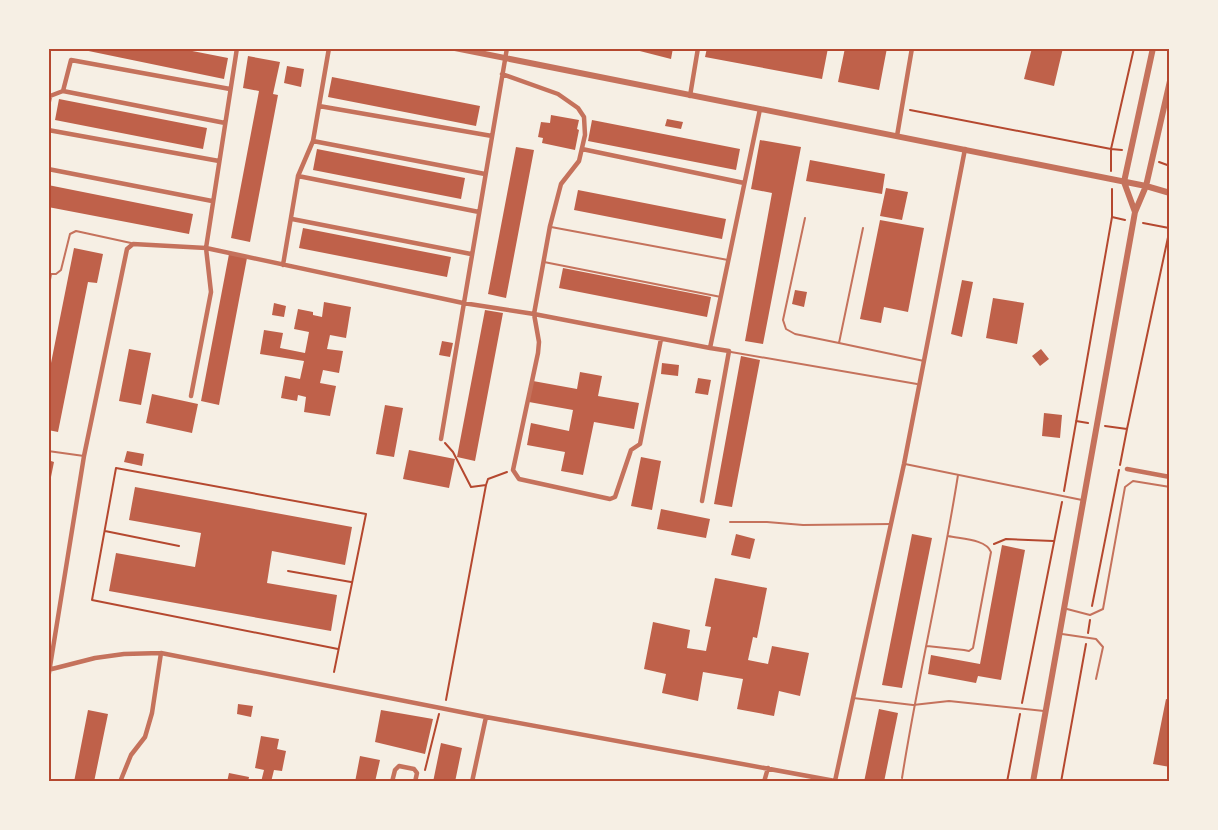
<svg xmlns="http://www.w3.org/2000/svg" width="1218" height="830" font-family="Commissioner,sans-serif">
<rect width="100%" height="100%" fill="#f6efe4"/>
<path fill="#bf614a" d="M74 48H177L228 58 224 79Z
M628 48H673L671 59Z
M707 48H828L822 79 705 57Z
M845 48H887L879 90 838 82Z
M1032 48H1063L1054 86 1024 79Z
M248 56 280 62 273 94 278 95 250 242 231 238 259 91 243 88Z
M287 66 304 69 301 87 284 83Z
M332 77 480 106 476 126 328 97Z
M59 99 207 128 203 149 55 120Z
M551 115 579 120 577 129 579 130 575 150 542 143 543 138 538 137 541 122 550 123Z
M667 119 683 122 681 129 665 126Z
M592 120 740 149 736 170 588 141Z
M760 140 801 147 763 344 745 341 772 193 751 189Z
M516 147 534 150 506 298 488 294Z
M317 149 465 178 461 199 313 170Z
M810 160 885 174 882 194 806 181Z
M48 185 193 214 189 234 48 207Z
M886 188 908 192 902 220 880 216Z
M578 190 726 219 722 239 574 210Z
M880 220 924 228 908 312 884 307 881 323 860 319Z
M303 228 451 257 447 277 299 248Z
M74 248 103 254 97 283 88 282 58 432 48 430V378Z
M229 254 247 258 219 405 201 401Z
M563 268 711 297 707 317 559 288Z
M962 280 973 282 962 337 951 334Z
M795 290 807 292 804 307 792 304Z
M993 298 1024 303 1017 344 986 338Z
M324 302 351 307 346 338 330 335 327 349 343 351 339 373 323 370 320 383 336 386 330 416 304 412 306 397 298 395 297 401 281 398 285 376 300 379 304 361 260 354 264 330 283 333 280 348 305 353 309 332 294 329 298 309 313 312V315L322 317Z
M274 303 286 306 284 317 272 315Z
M485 310 503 313 475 461 457 457Z
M442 341 453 343 450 357 439 355Z
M129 349 151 353 141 405 119 401Z
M1041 349 1049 359 1040 366 1032 356Z
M741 356 760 360 732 507 714 504Z
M662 363 679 365 678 376 661 374Z
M580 372 602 376 598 396 639 403 634 429 594 422 583 475 561 471 565 452 527 445 531 423 569 431 573 410 529 402 533 381 577 389Z
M698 378 711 380 708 395 695 393Z
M152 394 198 404 192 433 146 423Z
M385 405 403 408 394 457 376 454Z
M1044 413 1062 415 1060 438 1042 436Z
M409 450 455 459 449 488 403 479Z
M127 451 144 454 142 466 124 462Z
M641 457 661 461 652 510 631 506Z
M48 460 54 462 49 487H48Z
M135 487 352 527 345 565 272 551 267 583 337 595 331 631 109 591 116 553 195 567 201 533 129 520Z
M661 509 710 519 706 538 657 529Z
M736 534 755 539 750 559 731 555Z
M912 534 932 538 902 688 882 685Z
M1002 545 1025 550 1001 680 978 676 976 683 928 674 931 655 980 664Z
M715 578 767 588 757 638 753 637 748 660 768 664 772 646 809 653 800 696 779 691 774 716 737 709 743 679 703 672 698 701 662 693 666 674 644 669 653 622 690 630 687 648 706 651 711 627 705 626Z
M1166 699 1170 700V767L1153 764Z
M238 704 253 706 251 717 237 714Z
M879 709 898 713 884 782H864Z
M88 710 108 714 94 782H74Z
M381 710 433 719 425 754 375 742Z
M261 736 279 739 277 749 286 751 282 771 274 770 271 782H261L264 770 255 768Z
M441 743 462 748 455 782H433Z
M360 756 380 760 375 782H355Z
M229 773 249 777 248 782H227Z"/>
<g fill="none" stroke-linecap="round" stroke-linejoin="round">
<path stroke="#b5482f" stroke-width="2" d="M910 110 1111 149 1134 48
M1159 162 1170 166
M1111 171V149L1122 150
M1112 189V217L1125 220
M1143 223 1169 228 1170 224
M1076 421 1088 423
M1105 426 1127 429 1120 465
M1127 429 1170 228
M445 443 453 452 471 487 486 485
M1064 491 1112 217
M105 531 179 546
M994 544 1006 539 1053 541
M288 571 351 582
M1092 606 1119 470
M1088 633 1090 620
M334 672 366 514 116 468 92 600 338 649
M446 700 486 485 488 479 507 472
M1022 703 1062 502
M425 770 439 714
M1007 782 1020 714
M1061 782 1086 644"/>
<path stroke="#c5725c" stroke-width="2" d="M805 218 783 320 786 329 795 334 839 343
M551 227 728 260
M863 228 839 343 924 361
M544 262 721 297
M48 274H56L61 270 70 234 76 231 131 243
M48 291 51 274
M731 352 917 384
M48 451 84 456
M905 464 1082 500
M730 522H767L803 525 891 524
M1067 609 1090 615 1103 609 1125 487 1133 481 1170 487
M1062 634 1096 639 1103 647 1096 679
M927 646 964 650 969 651 973 648 991 552C986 539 961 539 948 536
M853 698 913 705 949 701 1044 711
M902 778C918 676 942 577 958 475"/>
<path stroke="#c5725c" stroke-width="4.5" d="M502 74 558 94 578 108 584 117 585 135 579 161 561 184 550 226 534 314 710 348 760 109
M63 91 225 123
M690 96 698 48
M48 106 50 96 63 91 71 60 230 89
M319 106 492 136
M48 130 219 161
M897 136 912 48
M313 141 485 174
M582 149 744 183
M48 169 212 201
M298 176 479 212
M292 219 471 254
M283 265 298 176 313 141 329 48
M191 396 211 292 206 248 463 303 534 314 539 342 538 353 513 470 519 479 610 499 615 497 631 450 640 444 661 339
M441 439 507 48
M1127 469 1170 477
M702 501 729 351 710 348
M48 670 95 658 124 654 161 653 486 717 835 781 904 464 965 149
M48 679 84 456 127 249 133 244 206 248 237 48
M120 782 131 755 145 737 152 713 161 653
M392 782 395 770 399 766 414 769 417 773 415 782
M472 782 486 717
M764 782 768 768"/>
<path stroke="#c5725c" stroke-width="6" d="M455 48 1146 186 1170 193
M1135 212 1124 182 1153 48
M1033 782 1135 212 1146 186 1170 81"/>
</g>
<rect width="1218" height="830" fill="none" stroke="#f6efe4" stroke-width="99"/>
<rect x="50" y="50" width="1118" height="730" fill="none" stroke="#b5482f" stroke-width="2"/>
</svg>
